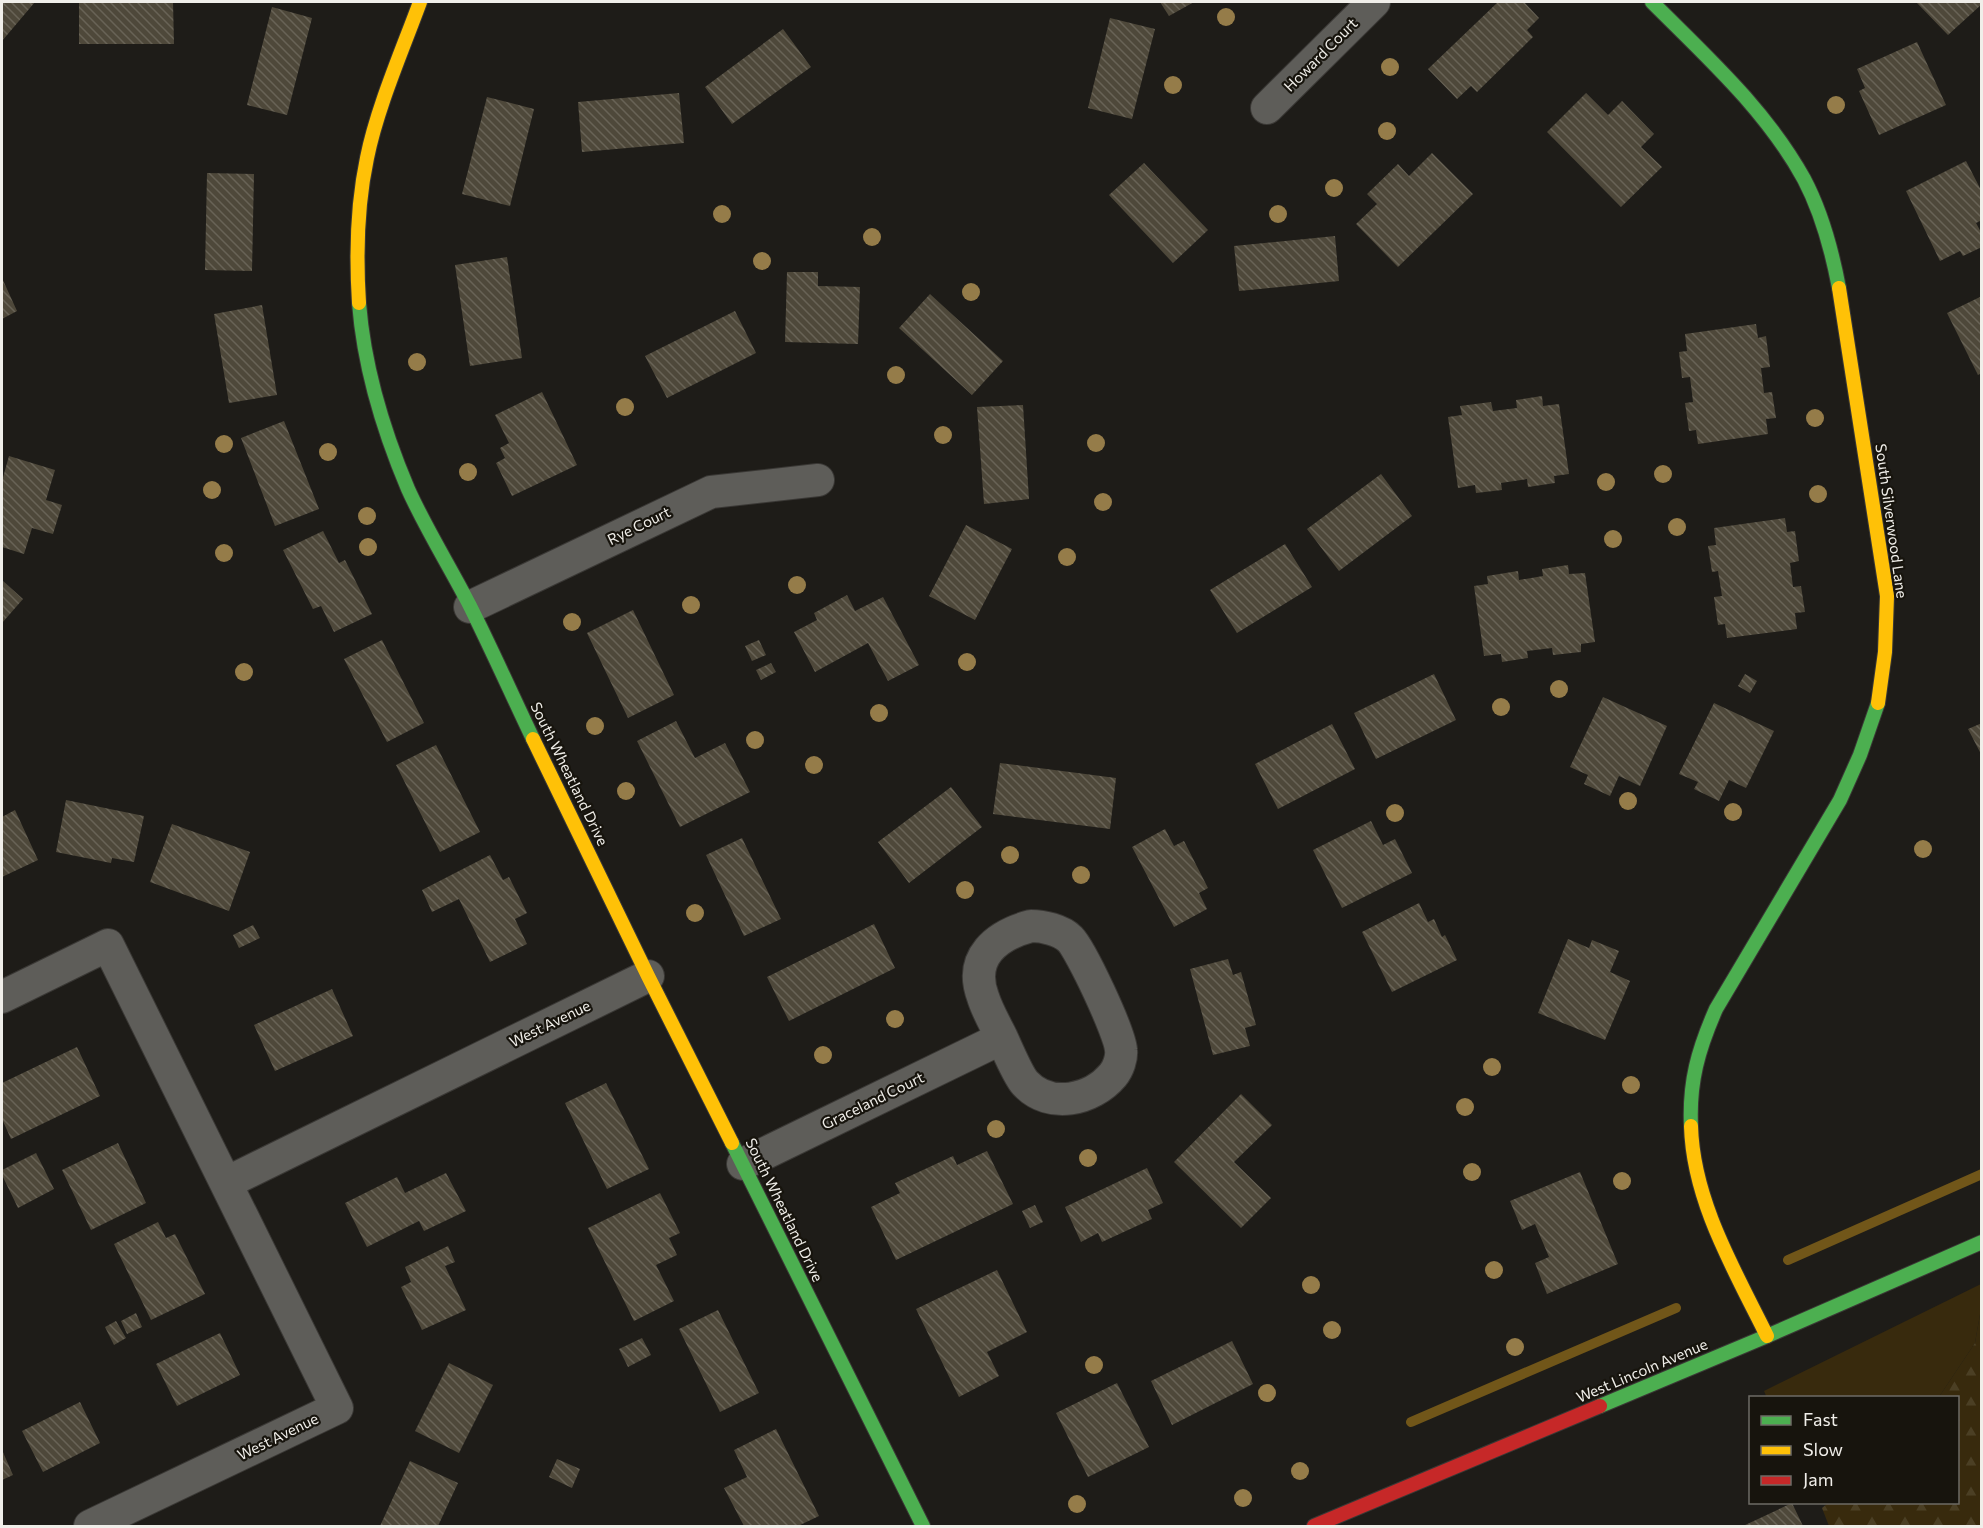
<svg xmlns="http://www.w3.org/2000/svg" width="1983" height="1528" font-family="Commissioner,sans-serif">
<defs>
<pattern id="forest-firs" width="22" height="20" patternUnits="userSpaceOnUse" patternTransform="scale(1.5)"><rect width="22" height="20" fill="#382a0d"/><path d="M5 1l3.5 6h-7zM16 11l3.5 6h-7z" fill="#4b3f24"/></pattern>
<pattern id="building-back-hatch" width="6" height="6" patternUnits="userSpaceOnUse" patternTransform="scale(1.5)"><rect width="6" height="6" fill="#4e483a"/><path d="M-1 5l2 2M0 0l6 6M5-1l2 2" fill="none" stroke="#686356"/></pattern>
</defs>
<rect width="100%" height="100%" fill="#1e1c18"/>
<path fill="#382a0d" d="M1981 1284V1309L1975 1343 1939 1397 1767 1398 1764 1391Z"/>
<path fill="url(#forest-firs)" d="M1981 1309V1526H1829L1822 1508 1828 1503 1958 1502V1398L1939 1397 1975 1343Z"/>
<g fill="none" stroke-linecap="round" stroke-linejoin="round">
<path stroke="#715619" stroke-width="10" d="M1788 1260 1982 1174
M1411 1422 1676 1308"/>
</g>
<path fill="url(#building-back-hatch)" d="M2 2H35L2 41Z
M79 2H173L174 44H79Z
M1160 2H1194L1169 16Z
M1498 2H1524L1539 18 1527 30 1533 37 1477 92 1471 86 1457 99 1428 69Z
M1916 2H1982V4L1948 35Z
M272 7 312 18 287 115 247 105Z
M1110 18 1155 29 1132 119 1088 108Z
M783 29 811 67 732 124 705 87Z
M1917 42 1946 105 1879 135 1859 91 1865 88 1857 69Z
M679 93 684 143 582 152 578 102Z
M1586 93 1608 115 1622 101 1654 134 1641 147 1662 167 1621 207 1547 132Z
M487 97 534 109 510 206 462 194Z
M1432 153 1473 194 1398 267 1356 224 1377 204 1367 194 1398 164 1409 176Z
M1966 161 1982 192V220L1976 223 1982 234V247L1963 256 1960 251 1940 261 1906 191Z
M1144 163 1208 230 1173 263 1109 195Z
M207 173 254 174 252 271 205 270Z
M1335 236 1339 281 1239 291 1234 246Z
M507 257 522 358 470 366 455 265Z
M787 272H818V286L860 287 858 344 785 342Z
M2 278 17 311 2 319Z
M930 294 1003 361 972 395 899 328Z
M1982 296V373L1978 375 1947 313Z
M262 305 277 395 229 403 214 314Z
M735 311 756 353 667 398 645 356Z
M1756 324 1758 338 1766 336 1770 367 1761 368 1764 393 1772 392 1776 418 1766 419 1768 434 1698 444 1696 430 1689 431 1685 403 1693 402 1690 377 1682 378 1679 352 1687 351 1685 334Z
M542 392 577 465 512 496 496 463 505 458 500 448 509 443 495 415Z
M1542 396 1543 406 1559 404 1569 474 1554 476 1555 483 1528 487 1527 479 1501 483 1502 490 1476 493 1475 485 1458 488 1448 417 1462 415 1460 406 1491 402 1493 411 1517 408 1516 400Z
M1023 405 1029 499 984 504 977 407Z
M284 421 319 509 275 526 241 438Z
M9 456 55 470 46 500 62 505 53 534 32 528 24 554 2 547V481Z
M1381 474 1412 516 1339 571 1307 529Z
M1785 518 1787 532 1795 531 1799 561 1790 563 1793 587 1801 586 1805 612 1795 613 1797 629 1727 638 1725 624 1718 625 1714 597 1722 596 1718 571 1712 572 1708 546 1716 545 1714 528Z
M966 525 1012 549 975 620 929 596Z
M323 531 339 563 345 560 372 614 334 632 321 606 313 609 283 550Z
M1285 544 1312 587 1237 633 1210 590Z
M1568 565 1569 574 1585 573 1595 642 1581 644V652L1553 655 1552 648 1527 651 1528 658 1502 662 1501 654 1484 656 1474 586 1488 584 1487 576 1518 571 1519 580 1543 576 1542 569Z
M2 580 23 599 2 623Z
M847 595 855 611 883 597 919 665 888 681 868 643 815 672 794 632 817 620 814 613Z
M633 610 674 695 628 718 587 633Z
M382 640 424 723 387 742 344 659Z
M759 640 766 655 752 661 745 646Z
M771 663 776 672 761 680 756 670Z
M1434 674 1456 720 1376 759 1354 713Z
M1745 674 1757 681 1750 693 1738 686Z
M1603 697 1667 726 1640 786 1619 776 1610 796 1584 784 1588 775 1570 767Z
M1714 703 1774 731 1746 788 1729 780 1719 801 1694 789 1698 782 1679 774Z
M676 721 695 758 725 743 750 792 680 827 637 741Z
M1982 723V756L1968 729Z
M1332 724 1355 769 1278 809 1255 764Z
M436 745 480 832 440 852 396 765Z
M1000 763 1116 778 1110 829 993 814Z
M951 787 982 827 909 883 878 842Z
M66 800 144 816 134 862 112 858 111 863 56 852Z
M15 810 38 860 2 877V817Z
M1371 821 1383 845 1395 839 1412 873 1342 908 1313 850Z
M172 824 250 852 229 911 150 882Z
M1165 829 1174 846 1184 841 1208 888 1199 893 1207 909 1174 927 1132 847Z
M742 838 781 919 744 936 706 855Z
M490 855 503 880 509 877 527 913 515 919 527 944 490 962 459 899 432 912 422 890Z
M1419 903 1428 922 1434 919 1442 937 1445 935 1457 960 1392 992 1362 932Z
M874 924 895 968 789 1021 767 977Z
M253 925 260 938 239 948 233 935Z
M1568 939 1589 948 1592 940 1619 951 1610 972 1630 981 1605 1040 1538 1013Z
M1228 959 1233 975 1241 972 1256 1025 1245 1028 1250 1046 1213 1055 1190 969Z
M332 989 353 1036 275 1071 254 1025Z
M77 1047 100 1096 11 1139 2 1119V1083Z
M606 1083 649 1169 607 1189 565 1103Z
M1241 1094 1272 1125 1234 1162 1271 1198 1241 1228 1174 1162Z
M118 1143 146 1203 91 1230 62 1170Z
M987 1151 1013 1204 896 1260 871 1207 900 1193 895 1183 953 1156 957 1165Z
M36 1153 54 1189 18 1208 2 1175V1170Z
M1147 1168 1163 1203 1148 1210 1152 1219 1102 1242 1098 1233 1081 1242 1065 1207Z
M1580 1172 1618 1264 1547 1294 1535 1263 1549 1257 1535 1224 1522 1230 1510 1201Z
M446 1173 466 1211 424 1231 419 1221 367 1247 345 1203 397 1177 405 1193Z
M660 1193 680 1233 669 1238 677 1255 656 1265 674 1301 634 1321 588 1228Z
M1035 1205 1043 1222 1030 1228 1022 1211Z
M158 1222 166 1238 175 1234 205 1294 151 1320 114 1244Z
M448 1246 455 1262 445 1266 466 1310 422 1330 401 1287 411 1282 405 1267Z
M997 1270 1027 1332 987 1352 999 1376 959 1397 916 1309Z
M718 1310 759 1393 720 1412 679 1329Z
M136 1313 142 1327 127 1334 121 1321Z
M116 1321 126 1338 114 1345 105 1327Z
M220 1333 240 1375 177 1406 156 1364Z
M642 1338 651 1355 628 1367 619 1349Z
M1232 1341 1253 1384 1172 1425 1151 1381Z
M449 1363 493 1385 459 1453 415 1431Z
M1117 1383 1149 1447 1088 1477 1056 1413Z
M80 1402 100 1443 43 1472 22 1431Z
M776 1429 819 1516 798 1526H744L724 1488 747 1477 734 1450Z
M2 1450 13 1475 2 1480Z
M557 1459 580 1469 572 1488 549 1477Z
M410 1461 458 1483 438 1526H380Z
M1792 1503 1803 1526H1743Z"/>
<g fill="none" stroke-linecap="round" stroke-linejoin="round">
<g stroke="#3a3835" stroke-width="34">
<path id="street" d="M1267 108 1374 2
M470 607 711 492 818 480
M1031 926C1043 926 1061 930 1070 939 1081 950 1120 1033 1121 1050 1122 1058 1118 1069 1113 1075 1092 1100 1050 1110 1025 1083 1017 1074 1006 1046 1000 1034 994 1022 987 1010 983 997 968 957 997 935 1031 926Z
M2 997 108 945 337 1408 90 1526
M743 1164 1002 1038
M226 1183 648 976"/>
</g>
<g stroke="#3a3835" stroke-width="16">
<path id="fast" d="M1652 2C1707 57 1766 110 1804 179 1822 213 1832 251 1839 288
M359 303C364 367 383 430 408 489 426 529 450 567 470 606 492 650 512 695 533 739
M1691 1126C1689 1082 1698 1050 1716 1009L1840 800 1860 755 1878 703
M732 1143 923 1526
M1600 1406 1767 1336 1982 1242"/>
</g>
<g stroke="#3a3835" stroke-width="16">
<path id="slow" d="M1839 288 1887 596 1885 652 1878 703
M359 303C356 256 357 205 367 158 377 108 402 51 420 2
M533 739 648 976 732 1143
M1691 1126C1693 1201 1735 1271 1767 1336"/>
</g>
<g stroke="#3a3835" stroke-width="16">
<path id="jam" d="M1314 1526 1600 1406"/>
</g>
<use href="#street" stroke="#5e5d59" stroke-width="32"/>
<use href="#fast" stroke="#4caf50" stroke-width="14"/>
<use href="#slow" stroke="#ffc107" stroke-width="14"/>
<use href="#jam" stroke="#c62828" stroke-width="14"/>
</g>
<g fill="#957c49">
<circle cx="1226" cy="17" r="9"/>
<circle cx="1390" cy="67" r="9"/>
<circle cx="1173" cy="85" r="9"/>
<circle cx="1836" cy="105" r="9"/>
<circle cx="1387" cy="131" r="9"/>
<circle cx="1334" cy="188" r="9"/>
<circle cx="722" cy="214" r="9"/>
<circle cx="1278" cy="214" r="9"/>
<circle cx="872" cy="237" r="9"/>
<circle cx="762" cy="261" r="9"/>
<circle cx="971" cy="292" r="9"/>
<circle cx="417" cy="362" r="9"/>
<circle cx="896" cy="375" r="9"/>
<circle cx="625" cy="407" r="9"/>
<circle cx="1815" cy="418" r="9"/>
<circle cx="943" cy="435" r="9"/>
<circle cx="1096" cy="443" r="9"/>
<circle cx="224" cy="444" r="9"/>
<circle cx="328" cy="452" r="9"/>
<circle cx="468" cy="472" r="9"/>
<circle cx="1663" cy="474" r="9"/>
<circle cx="1606" cy="482" r="9"/>
<circle cx="212" cy="490" r="9"/>
<circle cx="1818" cy="494" r="9"/>
<circle cx="1103" cy="502" r="9"/>
<circle cx="367" cy="516" r="9"/>
<circle cx="1677" cy="527" r="9"/>
<circle cx="1613" cy="539" r="9"/>
<circle cx="368" cy="547" r="9"/>
<circle cx="224" cy="553" r="9"/>
<circle cx="1067" cy="557" r="9"/>
<circle cx="797" cy="585" r="9"/>
<circle cx="691" cy="605" r="9"/>
<circle cx="572" cy="622" r="9"/>
<circle cx="967" cy="662" r="9"/>
<circle cx="244" cy="672" r="9"/>
<circle cx="1559" cy="689" r="9"/>
<circle cx="1501" cy="707" r="9"/>
<circle cx="879" cy="713" r="9"/>
<circle cx="595" cy="726" r="9"/>
<circle cx="755" cy="740" r="9"/>
<circle cx="814" cy="765" r="9"/>
<circle cx="626" cy="791" r="9"/>
<circle cx="1628" cy="801" r="9"/>
<circle cx="1733" cy="812" r="9"/>
<circle cx="1395" cy="813" r="9"/>
<circle cx="1923" cy="849" r="9"/>
<circle cx="1010" cy="855" r="9"/>
<circle cx="1081" cy="875" r="9"/>
<circle cx="965" cy="890" r="9"/>
<circle cx="695" cy="913" r="9"/>
<circle cx="895" cy="1019" r="9"/>
<circle cx="823" cy="1055" r="9"/>
<circle cx="1492" cy="1067" r="9"/>
<circle cx="1631" cy="1085" r="9"/>
<circle cx="1465" cy="1107" r="9"/>
<circle cx="996" cy="1129" r="9"/>
<circle cx="1088" cy="1158" r="9"/>
<circle cx="1472" cy="1172" r="9"/>
<circle cx="1622" cy="1181" r="9"/>
<circle cx="1494" cy="1270" r="9"/>
<circle cx="1311" cy="1285" r="9"/>
<circle cx="1332" cy="1330" r="9"/>
<circle cx="1515" cy="1347" r="9"/>
<circle cx="1094" cy="1365" r="9"/>
<circle cx="1267" cy="1393" r="9"/>
<circle cx="1300" cy="1471" r="9"/>
<circle cx="1243" cy="1498" r="9"/>
<circle cx="1077" cy="1504" r="9"/>
</g>
<g text-anchor="middle" stroke-width="4.5" stroke-linejoin="round" paint-order="stroke">
<g font-size="15" fill="#f0eee9" stroke="#17140d">
<text transform="translate(1321 55) rotate(-45)" y="5">Howard Court</text>
<text transform="translate(1891 521) rotate(82)" y="5">South Silverwood Lane</text>
<text transform="translate(639 526) rotate(-26)" y="5">Rye Court</text>
<text transform="translate(569 774) rotate(64)" y="5">South Wheatland Drive</text>
<text transform="translate(550 1024) rotate(-26)" y="5">West Avenue</text>
<text transform="translate(873 1101) rotate(-26)" y="5">Graceland Court</text>
<text transform="translate(784 1210) rotate(64)" y="5">South Wheatland Drive</text>
<text transform="translate(1642 1371) rotate(-23)" y="5">West Lincoln Avenue</text>
<text transform="translate(278 1437) rotate(-26)" y="5">West Avenue</text>
</g>
</g>
<rect width="1983" height="1528" fill="none" stroke="#f0eee9" stroke-width="6"/>
<rect x="1749" y="1396" width="210" height="108" fill="#17140d" stroke="#6e6b65" stroke-width="1.5"/>
<rect x="1761" y="1416" width="30" height="9" fill="#4caf50" stroke="#6e6b65" stroke-width="1.5"/>
<text x="1803" y="1426" font-size="18" fill="#f0eee9">Fast</text>
<rect x="1761" y="1446" width="30" height="9" fill="#ffc107" stroke="#6e6b65" stroke-width="1.5"/>
<text x="1803" y="1456" font-size="18" fill="#f0eee9">Slow</text>
<rect x="1761" y="1476" width="30" height="9" fill="#c62828" stroke="#6e6b65" stroke-width="1.5"/>
<text x="1803" y="1486" font-size="18" fill="#f0eee9">Jam</text>
</svg>
